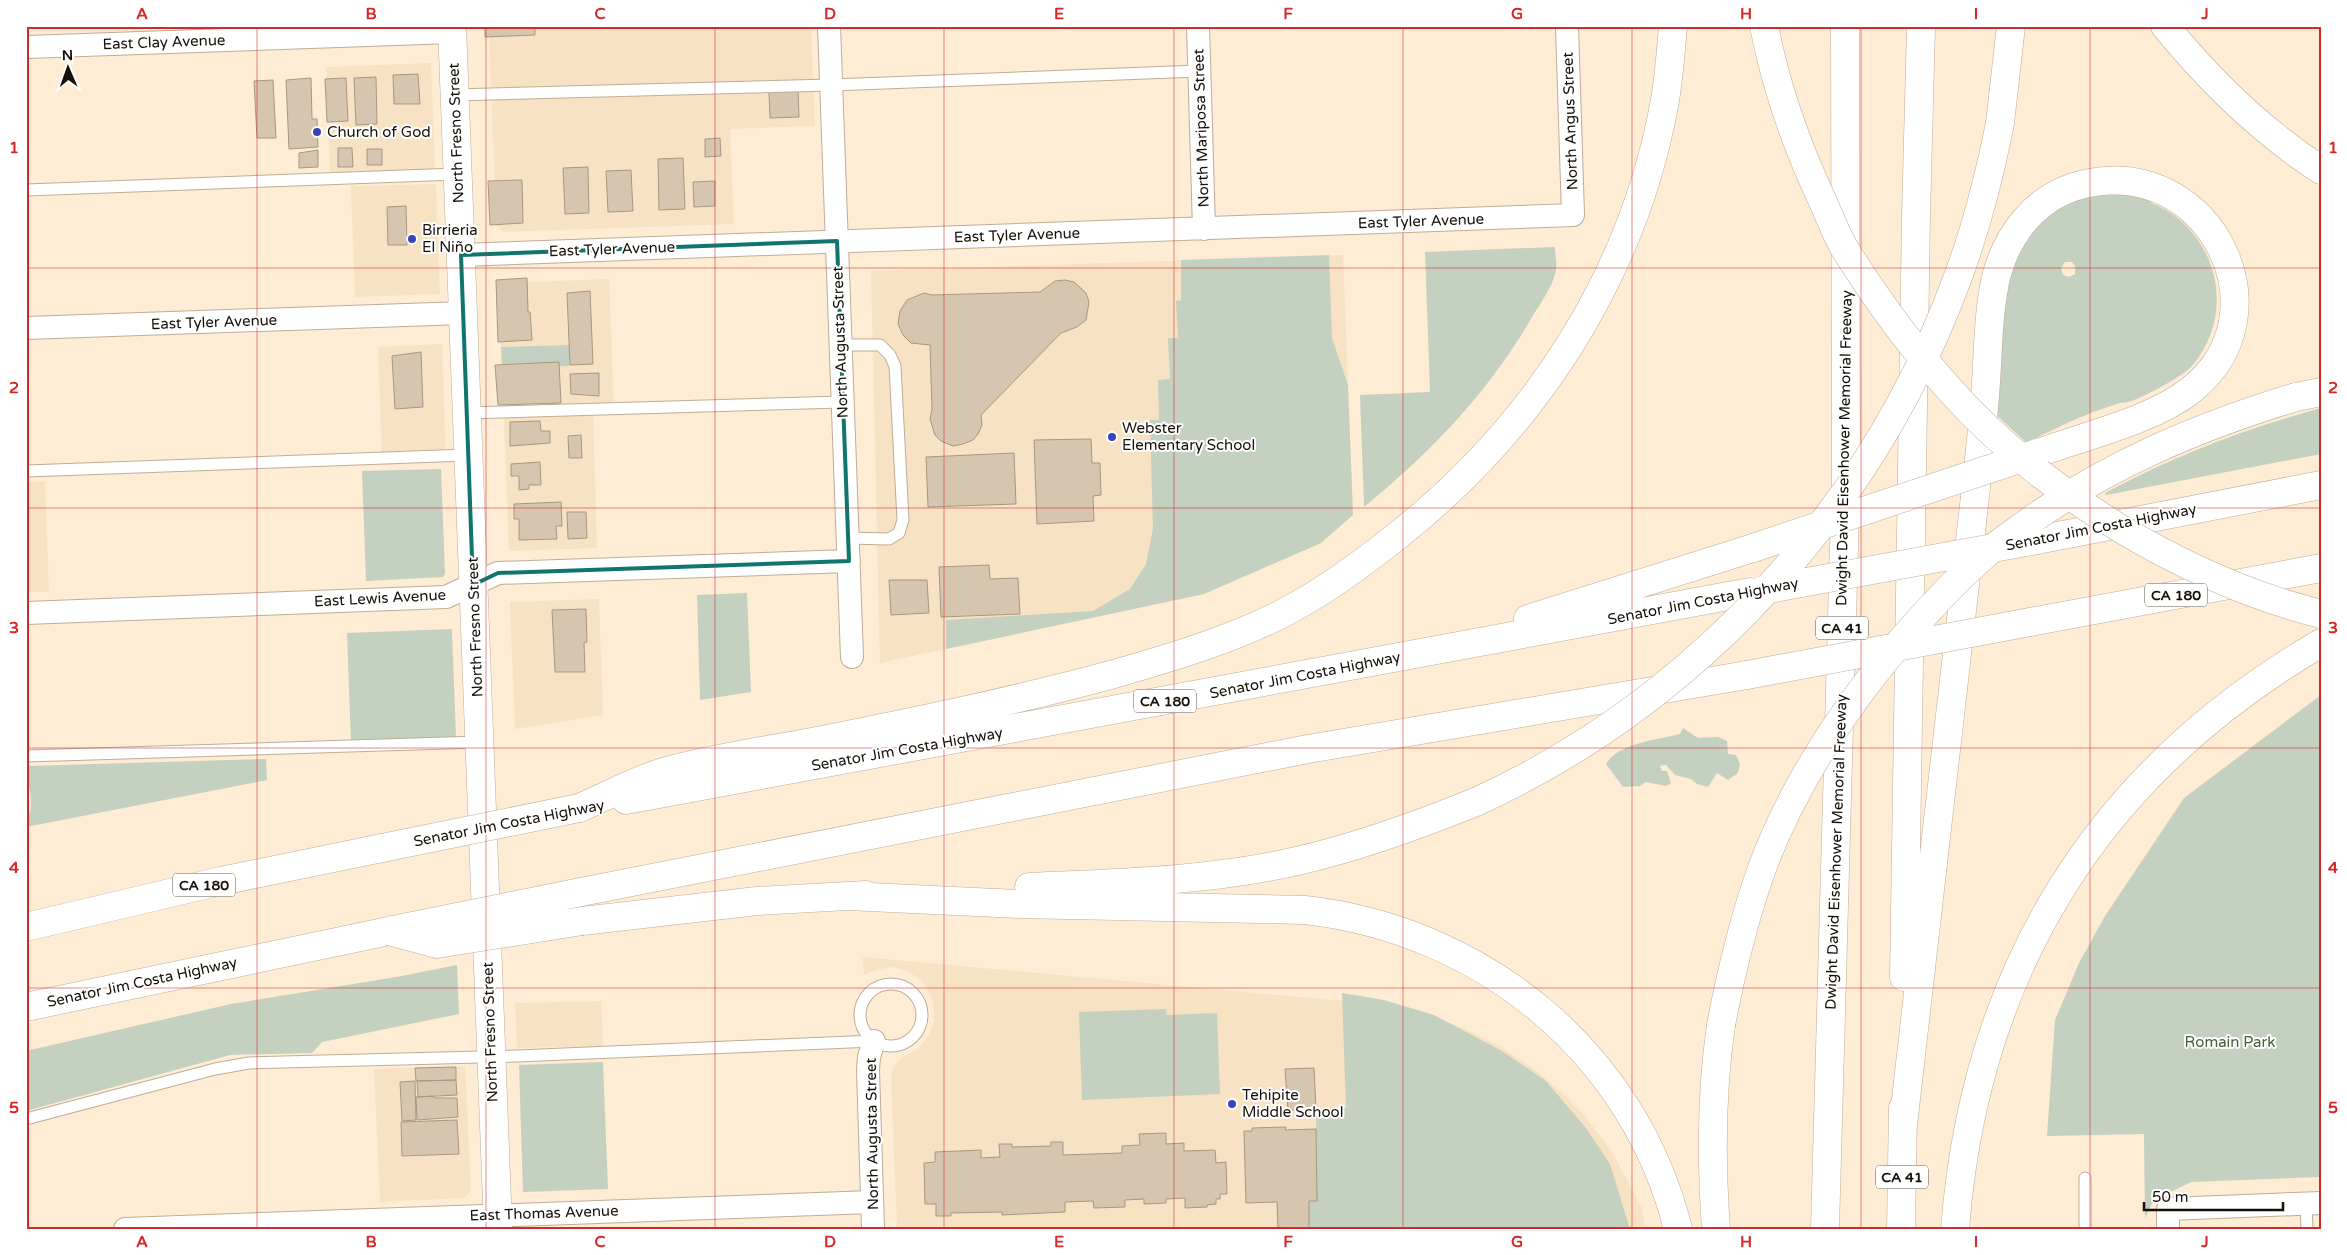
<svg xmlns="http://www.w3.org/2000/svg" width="2347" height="1255" font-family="'Varela Round',sans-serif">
<rect width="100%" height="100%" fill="#feecd5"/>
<path fill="#f8e2c4" d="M489 26H811L815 126 730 129 734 224 504 232 496 225Z
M431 63 435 170 330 174 326 67Z
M436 184 440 294 355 297 351 186Z
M1343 255 1353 515 1321 543 1204 594 880 663 871 271Z
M609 279 614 413 593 414 597 548 509 551 502 368 569 366V345L501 347 498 283Z
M442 344 446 455 382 457 378 347Z
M45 481 49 592H26V482Z
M599 599 603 715 515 729 510 602Z
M863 957 1365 1003 1429 1016 1463 1028 1499 1046 1533 1068 1560 1091 1586 1117 1612 1152 1642 1208 1645 1229H897L891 1076 894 1066 901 1058 918 1049 928 1037 934 1021 933 1002 925 985 917 977 904 970 891 967 876 970 864 975Z
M601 1001 603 1046 517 1048 515 1003Z
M465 1066 471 1191 464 1198 380 1202 374 1069Z"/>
<path fill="#c4d0c0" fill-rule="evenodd" d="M2090 195C2104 195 2118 193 2132 195 2140 196 2149 202 2156 205 2219 234 2237 315 2191 367 2183 376 2141 399 2128 402 2125 403 2121 402 2117 404 2087 413 2055 428 2027 443L1995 414C1999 360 1998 276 2032 232 2047 213 2069 203 2090 195ZM2065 262H2072L2075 266V274L2069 277 2063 275 2061 268Z
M1555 247C1555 255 1558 266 1555 274 1551 289 1540 304 1532 317 1489 392 1430 453 1364 507L1360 395 1430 392 1425 252Z
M1329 255 1332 338 1348 385 1353 515 1321 543 1204 594 946 649V620L1093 611 1130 589 1146 564 1153 528 1150 420H1159L1158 380 1170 379 1168 338H1178L1176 301 1181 300V260Z
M569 345V366L502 368 501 347Z
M2321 408V454L2106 495 2105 493C2174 456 2245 429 2321 408Z
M441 469 445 573 443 577 366 581 362 471Z
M747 593 751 692 700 700 697 595Z
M452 629 456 739 351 743 347 633Z
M2321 695V1177L2191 1182 2154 1200 2145 1218 2144 1134 2047 1136 2055 1020 2079 963 2105 916 2184 798Z
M1683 728 1698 738 1718 737 1727 741 1728 754 1736 755 1740 764 1738 773 1728 780 1717 773 1708 787 1697 784 1691 779 1675 775 1666 765 1660 766 1662 771H1667L1671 783 1666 786 1646 782 1640 786 1623 787 1606 764C1618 743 1657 740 1680 734Z
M266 759 267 780 26 827C26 820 29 818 30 812 34 796 26 781 26 766Z
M457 965 459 1014 322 1042 312 1053 230 1055 26 1111V1051L231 1004 402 976Z
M1342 993 1384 1000 1434 1015 1502 1051 1546 1081 1586 1128 1610 1164 1630 1229H1309V1201H1317L1316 1109 1346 1108Z
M1166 1009 1167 1015 1217 1013 1220 1094 1082 1100 1079 1012Z
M603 1062 608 1189 523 1192 519 1065Z"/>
<path fill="#d7c6af" stroke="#a89781" d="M485 26H535V35L485 37Z
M418 74 420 104H394L393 75Z
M376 77 377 124 356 125 354 78Z
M311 78 312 119H317L318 147 289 149 286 80Z
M346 78 348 121 327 122 325 79Z
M273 80 276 138H257L254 81Z
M798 91 799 117 770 118 769 92Z
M720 138 721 156 705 157V139Z
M338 148H352L353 167H338Z
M367 149H382V165H367Z
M318 150V167L299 168V153Z
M683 158 685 209 659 210 658 159Z
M588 167 589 213 565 214 563 168Z
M631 170 633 211 608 212 606 171Z
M522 180 523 223 490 225 488 181Z
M715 181V206L694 207 693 182Z
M406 206 407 245H388L387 207Z
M527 278 528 312H530L532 340 498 342 496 280Z
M1065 280 1074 282 1086 293 1089 302 1086 320 1077 327 1061 333 981 415 982 425 978 434 973 440 963 444 953 446 941 441 935 435 930 419 932 409 930 345 911 343 903 335 898 324 900 311 907 300 924 293 932 295 1040 292 1055 281Z
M590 291 593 364 570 365 567 293Z
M421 352 423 407 395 409 392 356Z
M559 362 561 403 498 405 495 365Z
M599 373V396L571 394 570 374Z
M540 421 541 431H550V443L510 446V422Z
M581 435 582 458H569L568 436Z
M1091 439 1092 463H1100L1101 495 1093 496 1094 521 1037 524 1034 440Z
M1014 453 1016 504 928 507 926 457Z
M540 462 541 485H529V489L519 490V476H511V464Z
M561 502 562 526H556L557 539 519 540V519H514V504Z
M567 512H586L587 538 568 539Z
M989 565 990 579 1018 578 1020 614 941 617 939 567Z
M889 580H927L929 613 891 615Z
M586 609 587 642 584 643 585 672H555L552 610Z
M456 1067V1080L416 1081 415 1068Z
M1314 1068 1316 1109 1288 1110 1285 1069Z
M456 1080 457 1095 418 1097 417 1081Z
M415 1081 416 1120 402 1121 400 1082Z
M433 1096 434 1098H457L458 1117 417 1120 416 1097Z
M457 1120 459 1154 402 1156 401 1122Z
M1286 1127 1285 1130 1316 1129 1317 1201H1309V1229H1278L1277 1202 1246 1203 1244 1131H1252V1128Z
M1166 1133V1144L1184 1143V1151L1215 1150 1216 1163 1226 1162 1227 1194H1220V1199H1216V1204L1207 1205V1207L1185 1208V1198L1166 1199V1203L1144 1204V1199L1125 1200V1207L1094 1208 1093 1201 1065 1202V1212L1002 1215V1212L951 1213V1216H936V1204H925L924 1163 935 1162V1152L981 1150V1158L1000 1157 999 1144H1012V1147L1051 1146V1142H1063V1155L1122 1153V1146L1140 1145 1139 1134Z"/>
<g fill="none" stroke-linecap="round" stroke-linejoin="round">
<g stroke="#bead97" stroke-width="13">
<path id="lane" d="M454 95 831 85 1199 71
M26 190 457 174
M840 345H880L890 355 895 366 903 520 899 533 889 539 848 538
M467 413 842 402
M26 471 468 455
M26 756 479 742
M860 1015a31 31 0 1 1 62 0a31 31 0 1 1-62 0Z
M26 1119 215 1069 249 1063 517 1056 874 1041
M2306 1204 2307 1229
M2085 1229V1178"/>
</g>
<g stroke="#bead97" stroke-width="24">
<path id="street" d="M829 26 852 657
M1198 26 1204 229
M26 47 452 32
M461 255 1573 215 1567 26
M26 328 463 313
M26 613 446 597 498 573 849 561
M125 1229 872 1202
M873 1229 868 1070 869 1057 874 1041
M2168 1229V1209L2321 1203"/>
</g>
<g stroke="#bead97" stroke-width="29">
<path id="secondary" d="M452 26 498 1229"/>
</g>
<g stroke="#bead97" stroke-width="29">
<path id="highway" d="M2165 26C2210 81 2261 131 2321 170
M2000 123 2011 26
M2296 397 2321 392
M2037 540 2321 485
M1528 619 1753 548
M2030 622 2321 568
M626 800 1750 592
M579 808C608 796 637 779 667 771 714 758 764 751 812 742 913 722 1015 701 1114 674 1173 657 1234 639 1287 611 1327 590 1362 564 1397 536 1535 427 1634 275 1665 100 1669 76 1671 51 1673 26
M1029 887C1119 883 1210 881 1297 861 1359 847 1419 825 1478 801
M581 892 1308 749 1747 675
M848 896 1020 904 1305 910C1483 930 1634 1053 1678 1229
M582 921 757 901 866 895
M26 927 221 881 382 848
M1904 977 1916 216 1921 26
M26 1007 389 931
M1903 1125C1926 922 1950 718 1973 514 1978 470 1983 426 1986 382 1988 353 1988 322 1993 293 1997 266 2007 241 2025 220 2043 199 2067 186 2095 182 2213 164 2286 315 2191 390 2153 420 2088 435 2041 452
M1716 1229C1711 1160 1711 1093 1721 1025
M1825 1229 1846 475 1845 26
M1901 1229 1903 1108
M1955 1229C1975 971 2097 773 2321 643"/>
</g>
<use href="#lane" stroke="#fff" stroke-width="11"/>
<use href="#street" stroke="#fff" stroke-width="22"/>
<use href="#secondary" stroke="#fff" stroke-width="28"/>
<use href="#highway" stroke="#fff" stroke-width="28"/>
<g stroke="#bead97" stroke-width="29" stroke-linecap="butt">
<path id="highway-bridge" d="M1764 26C1776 88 1797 147 1824 204 1831 220 1837 236 1846 251 1877 300 1912 348 1951 391 2043 494 2187 580 2321 614
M1753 548 2037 453
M1763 590 2037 540
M1747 675 2030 622
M1478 801C1701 698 1875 505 1959 274 1977 225 1990 174 2000 123
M382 848 579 808
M393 930 581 892
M389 931 437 944 582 921
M1721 1025C1731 973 1743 922 1761 871 1786 802 1826 737 1870 679 1904 636 1939 596 1980 559 1992 548 2006 538 2019 529 2102 467 2197 427 2296 397"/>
</g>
<use href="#highway-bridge" stroke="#fff" stroke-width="28"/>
</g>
<path fill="none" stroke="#0f766e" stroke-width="4" stroke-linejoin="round" d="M837 241 849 561 498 573 473 585 461 255Z"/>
<path fill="none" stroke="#d62828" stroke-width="1" stroke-opacity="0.55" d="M257 26V1229M486 26V1229M715 26V1229M944 26V1229M1174 26V1229M1403 26V1229M1632 26V1229M1861 26V1229M2090 26V1229M26 268H2321M26 508H2321M26 748H2321M26 988H2321"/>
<g fill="#3844b7" stroke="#fff" stroke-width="2">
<circle cx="317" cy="132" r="5"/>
<circle cx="412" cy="239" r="5"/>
<circle cx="1112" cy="437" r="5"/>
<circle cx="1232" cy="1104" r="5"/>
</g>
<g text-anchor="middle" stroke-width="4" stroke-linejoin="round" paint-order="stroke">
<g fill="#fff" stroke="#5c5852" stroke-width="1">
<rect x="2145" y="583.5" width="62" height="23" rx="4"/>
<rect x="1816" y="616.5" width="52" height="23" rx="4"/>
<rect x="1134" y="689.5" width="62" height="23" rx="4"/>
<rect x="173" y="873.5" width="62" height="23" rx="4"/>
<rect x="1876" y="1165.5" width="52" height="23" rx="4"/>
</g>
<g font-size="14" font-weight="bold" fill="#161008">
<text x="2176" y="600">CA 180</text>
<text x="1842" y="633">CA 41</text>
<text x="1165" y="706">CA 180</text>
<text x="204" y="890">CA 180</text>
<text x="1902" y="1182">CA 41</text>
</g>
<g font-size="15" fill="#161008" stroke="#fff">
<text transform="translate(164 42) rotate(-2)" y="5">East Clay Avenue</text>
<text transform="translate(1570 121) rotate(-92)" y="5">North Angus Street</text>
<text transform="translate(1201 128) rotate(-92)" y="5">North Mariposa Street</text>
<text transform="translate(456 133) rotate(-92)" y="5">North Fresno Street</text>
<text transform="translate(1421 221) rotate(-2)" y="5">East Tyler Avenue</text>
<text transform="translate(1017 235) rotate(-2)" y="5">East Tyler Avenue</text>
<text transform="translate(612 249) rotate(-2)" y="5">East Tyler Avenue</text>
<text transform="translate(214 322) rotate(-2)" y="5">East Tyler Avenue</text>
<text transform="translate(840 342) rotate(-92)" y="5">North Augusta Street</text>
<text transform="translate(1844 448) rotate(-89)" y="5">Dwight David Eisenhower Memorial Freeway</text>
<text transform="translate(2101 527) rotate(-11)" y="5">Senator Jim Costa Highway</text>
<text transform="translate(380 598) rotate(-3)" y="5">East Lewis Avenue</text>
<text transform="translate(1703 601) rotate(-11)" y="5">Senator Jim Costa Highway</text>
<text transform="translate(475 627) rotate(-92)" y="5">North Fresno Street</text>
<text transform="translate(1305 675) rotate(-11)" y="5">Senator Jim Costa Highway</text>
<text transform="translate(907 749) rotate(-10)" y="5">Senator Jim Costa Highway</text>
<text transform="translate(509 823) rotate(-11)" y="5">Senator Jim Costa Highway</text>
<text transform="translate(1836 852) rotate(-88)" y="5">Dwight David Eisenhower Memorial Freeway</text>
<text transform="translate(142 982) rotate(-12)" y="5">Senator Jim Costa Highway</text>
<text transform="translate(490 1032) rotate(-92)" y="5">North Fresno Street</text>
<text transform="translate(872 1134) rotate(-91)" y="5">North Augusta Street</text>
<text transform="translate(544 1213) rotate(-2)" y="5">East Thomas Avenue</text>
</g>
<g font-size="15" fill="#161008" stroke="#fff" text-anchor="start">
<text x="327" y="137">Church of God</text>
<text x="422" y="235">Birrieria<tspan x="422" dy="17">El Niño</tspan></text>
<text x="1122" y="433">Webster<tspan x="1122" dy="17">Elementary School</tspan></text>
<text x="1242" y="1100">Tehipite<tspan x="1242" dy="17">Middle School</tspan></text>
</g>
<g font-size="15" fill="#426038" stroke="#fff">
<text x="2230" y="1047">Romain Park</text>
</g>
</g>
<rect width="2347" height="1255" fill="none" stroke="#ffffff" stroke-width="55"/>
<g transform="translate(68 68) rotate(358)" stroke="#ffffff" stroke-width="4" paint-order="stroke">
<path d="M0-4L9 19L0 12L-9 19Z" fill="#161008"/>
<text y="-8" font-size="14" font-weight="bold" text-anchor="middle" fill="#161008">N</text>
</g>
<path d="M2144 1202v8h139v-8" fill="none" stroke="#161008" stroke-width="2.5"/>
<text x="2152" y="1202" font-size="15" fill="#161008" stroke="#ffffff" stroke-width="4" paint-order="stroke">50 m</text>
<rect x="28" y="28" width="2292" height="1200" fill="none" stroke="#d62828" stroke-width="2"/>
<g font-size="16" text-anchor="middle" font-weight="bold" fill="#d62828">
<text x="142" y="19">A</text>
<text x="371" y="19">B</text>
<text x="600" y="19">C</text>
<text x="830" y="19">D</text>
<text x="1059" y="19">E</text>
<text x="1288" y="19">F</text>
<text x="1517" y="19">G</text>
<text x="1746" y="19">H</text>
<text x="1976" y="19">I</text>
<text x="2205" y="19">J</text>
<text x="14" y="153">1</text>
<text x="2333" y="153">1</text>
<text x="14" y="393">2</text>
<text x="2333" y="393">2</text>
<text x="14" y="633">3</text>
<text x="2333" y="633">3</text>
<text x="14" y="873">4</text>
<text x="2333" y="873">4</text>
<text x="14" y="1113">5</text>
<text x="2333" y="1113">5</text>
<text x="142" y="1247">A</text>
<text x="371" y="1247">B</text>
<text x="600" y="1247">C</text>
<text x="830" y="1247">D</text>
<text x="1059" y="1247">E</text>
<text x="1288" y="1247">F</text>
<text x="1517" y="1247">G</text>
<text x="1746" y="1247">H</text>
<text x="1976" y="1247">I</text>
<text x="2205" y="1247">J</text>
</g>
</svg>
